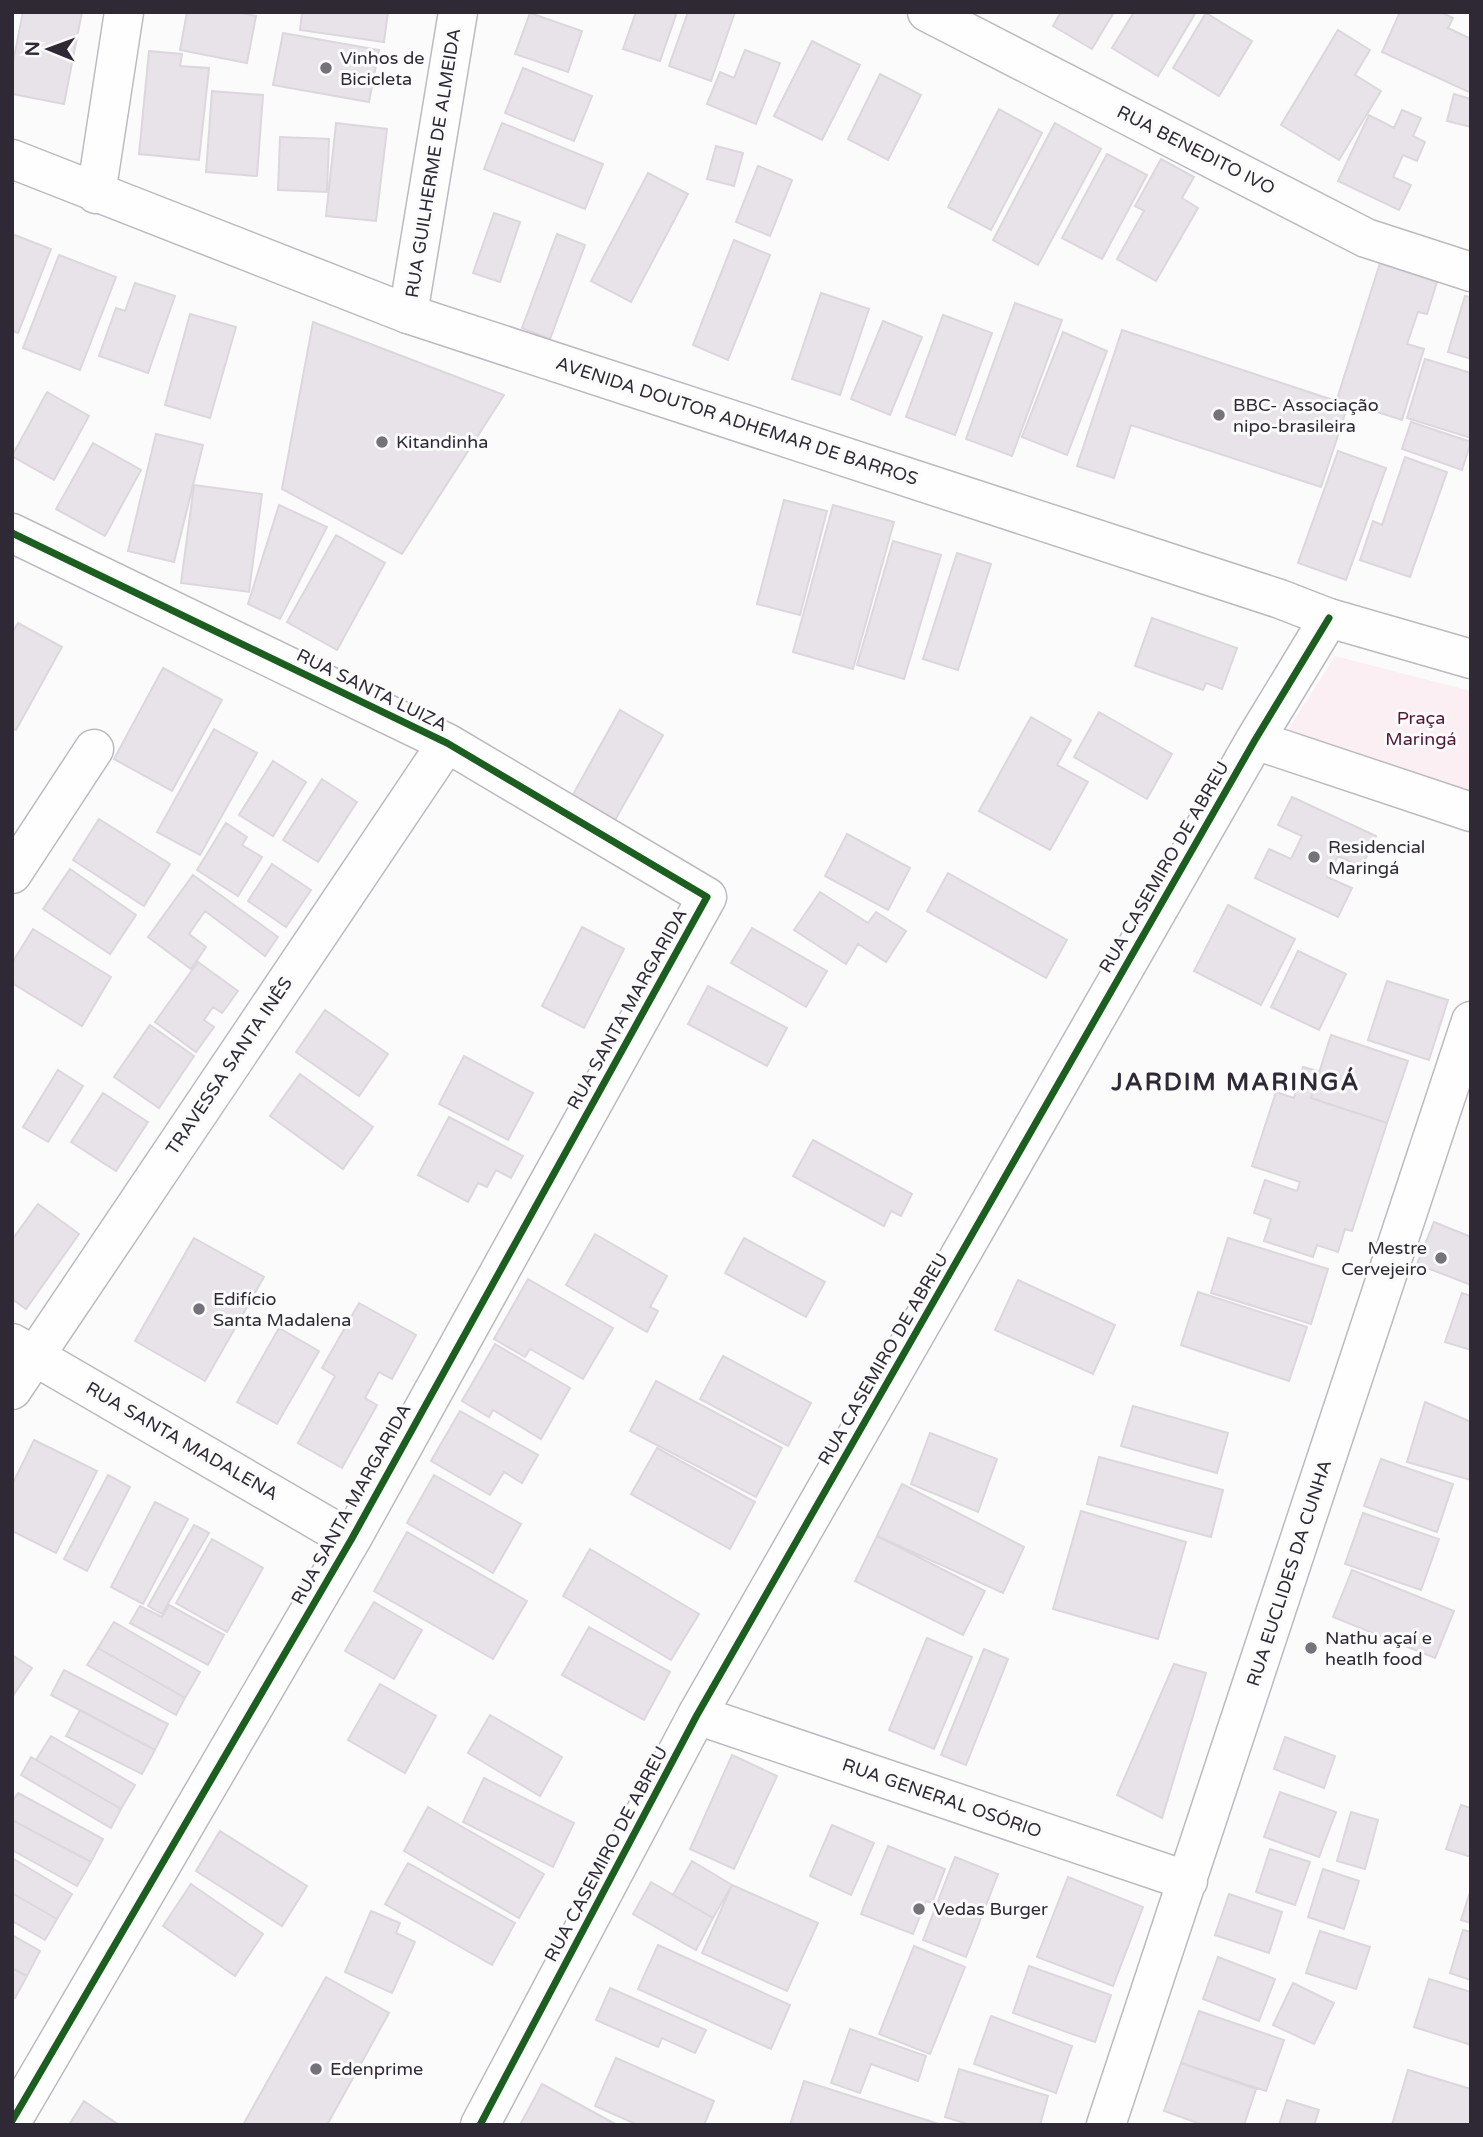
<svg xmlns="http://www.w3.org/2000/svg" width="1483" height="2137" font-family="'Varela Round',sans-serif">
<rect width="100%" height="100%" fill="#fbfbfb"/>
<path fill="#fbeff4" d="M1335 656 1471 691V797L1286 733Z"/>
<path fill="#e8e3e9" stroke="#dcd7dc" stroke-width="2" d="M23 12H82L64 104 12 94V67Z
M187 12H236L256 16 247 63 180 50Z
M302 12H388L384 42 300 30Z
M636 12H677L660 61 623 49Z
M688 12H735L711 81 669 66Z
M1061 12H1114L1092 49 1053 26Z
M1134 12H1196L1158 76 1112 48Z
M1400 12H1441L1453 18 1448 28 1471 39V93L1382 52Z
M530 13 582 31 568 72 515 54Z
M1206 13 1252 41 1219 96 1173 68Z
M1338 30 1370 50 1355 75 1381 91 1339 160 1281 125Z
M283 33 379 50 369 102 273 85Z
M812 41 860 65 822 140 774 116Z
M745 50 780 63 756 124 707 104 720 72 734 78Z
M149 51 182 54 180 66 209 68 199 160 139 154Z
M523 68 592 96 574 141 505 113Z
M880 74 921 95 888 160 848 139Z
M212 91 263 95 257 176 206 172Z
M1454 94 1471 99V127L1447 121Z
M999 109 1042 133 991 230 948 207Z
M1402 110 1421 118 1413 136 1425 142 1417 161 1403 155 1393 177 1411 185 1399 210 1338 181 1369 115 1394 128Z
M336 123 387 129 376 221 326 216Z
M502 123 603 164 585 209 484 169Z
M1055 123 1101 149 1038 265 993 240Z
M280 137 329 139 327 192 278 190Z
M716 146 743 153 734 186 707 179Z
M1107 154 1147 175 1102 259 1062 238Z
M1161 159 1194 177 1182 198 1198 208 1156 281 1117 259 1144 211 1135 206Z
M758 166 792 180 770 236 736 222Z
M648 173 688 194 631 302 591 281Z
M494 213 520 222 500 282 473 273Z
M12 234 51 249 18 333 12 331Z
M557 234 585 245 550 339 522 328Z
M734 240 770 255 728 360 693 345Z
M59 255 116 277 80 370 23 348Z
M1380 263 1437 282 1427 314 1418 312 1407 344 1424 349 1402 420 1337 399Z
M135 283 175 296 148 373 99 356 116 308 125 311Z
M821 293 869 309 840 395 792 379Z
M1465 296 1471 297V359L1448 352Z
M1015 303 1062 320 1012 456 966 439Z
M190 314 236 327 210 418 165 405Z
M943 315 992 333 955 435 906 417Z
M883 321 922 337 890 415 851 399Z
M313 322 504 395 402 554 282 489Z
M1122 330 1348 405 1321 487 1131 425 1114 478 1077 466Z
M1063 332 1107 351 1067 455 1022 437Z
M1425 359 1471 373V438L1407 418Z
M47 392 89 416 54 480 12 456Z
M1411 422 1471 442 1462 470 1402 449Z
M156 434 203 445 174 562 128 551Z
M93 443 141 470 105 536 56 509Z
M1338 451 1386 468 1346 580 1298 563Z
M1405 457 1447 472 1410 577 1360 560 1373 521 1382 525Z
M194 485 262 494 249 592 181 583Z
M784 500 827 511 800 615 757 604Z
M279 505 327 527 280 619 248 604Z
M833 505 894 522 853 669 793 652Z
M336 535 385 563 337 650 287 622Z
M893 541 941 555 904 679 857 665Z
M957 553 991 564 958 670 923 659Z
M1152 618 1237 648 1222 689 1206 683 1203 690 1135 666Z
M18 623 62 647 16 730 12 728V633Z
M163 668 222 700 172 791 114 759Z
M620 710 663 735 614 822 571 798Z
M1099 712 1172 754 1147 799 1074 757Z
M1031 717 1071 740 1057 765 1088 782 1050 850 979 811Z
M214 729 257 753 200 855 157 832Z
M273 761 306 782 273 836 239 815Z
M322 779 357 802 318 862 283 840Z
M1292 797 1376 836 1362 867 1338 856 1327 877 1352 888 1338 917 1255 878 1269 849 1291 859 1302 836 1278 825Z
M99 819 170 864 144 906 73 860Z
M226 823 247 837 242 845 262 857 238 896 197 870Z
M847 834 910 868 888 910 825 876Z
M272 864 311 890 286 927 248 901Z
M70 869 136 915 110 954 43 909Z
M948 873 1067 940 1046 978 927 911Z
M193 875 278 937 265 956 205 911 189 934 206 947 191 969 148 937Z
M820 892 868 923 876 912 906 931 886 962 858 944 846 964 794 930Z
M1228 905 1295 939 1261 1005 1194 971Z
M582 927 624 949 584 1028 542 1006Z
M752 928 827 971 806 1007 731 963Z
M33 929 111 977 82 1026 12 983V963Z
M1298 951 1346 974 1319 1030 1271 1007Z
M198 962 238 991 222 1013 213 1007 204 1020 214 1027 196 1052 155 1022Z
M1387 981 1448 1000 1429 1060 1368 1040Z
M708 986 787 1028 767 1066 688 1024Z
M325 1010 388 1054 359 1096 296 1052Z
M150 1025 194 1056 159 1108 114 1077Z
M1331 1035 1408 1061 1387 1123 1311 1098Z
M464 1056 533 1093 508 1140 439 1104Z
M1303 1067 1318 1071 1311 1098 1387 1123 1352 1231 1345 1229 1338 1252 1317 1245 1313 1257 1264 1241 1271 1219 1254 1213 1265 1180 1297 1191 1300 1182 1252 1166 1276 1092 1294 1098Z
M58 1070 83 1086 48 1142 23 1127Z
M300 1074 373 1127 343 1169 270 1116Z
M103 1093 148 1122 116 1171 71 1142Z
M449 1117 523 1156 511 1178 496 1170 487 1187 478 1183 468 1202 418 1175Z
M813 1140 912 1194 901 1216 891 1211 884 1226 793 1176Z
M38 1204 79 1234 26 1309 12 1299V1240Z
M1434 1222 1471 1237V1285L1417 1264Z
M595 1234 667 1276 650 1307 658 1311 647 1332 566 1285Z
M194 1238 264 1277 205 1381 135 1341Z
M744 1238 825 1282 806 1317 725 1273Z
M1228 1238 1328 1269 1311 1324 1211 1293Z
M528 1279 613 1328 583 1379 530 1349 525 1357 494 1339Z
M1018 1280 1115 1325 1093 1374 995 1330Z
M1198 1292 1307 1327 1289 1381 1181 1345Z
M1462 1293 1471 1296V1350L1445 1342Z
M359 1303 416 1335 392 1379 379 1372 365 1398 377 1405 342 1468 298 1443 335 1376 322 1368Z
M279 1328 319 1351 277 1424 237 1402Z
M495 1344 570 1388 541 1439 493 1410 489 1417 462 1401Z
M723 1356 811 1403 788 1446 700 1399Z
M656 1381 782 1448 756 1497 630 1431Z
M1425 1402 1471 1422V1480L1407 1462Z
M1133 1406 1228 1433 1217 1473 1121 1446Z
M460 1411 538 1455 522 1483 504 1472 490 1495 431 1461Z
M930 1433 997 1459 978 1512 911 1484Z
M34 1440 97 1471 56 1553 12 1531V1485Z
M657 1448 755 1502 730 1549 631 1494Z
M1099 1457 1223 1490 1211 1537 1087 1504Z
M1381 1459 1453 1484 1437 1532 1364 1506Z
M108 1475 130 1487 87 1571 64 1559Z
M434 1475 521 1524 493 1573 407 1523Z
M902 1484 1024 1547 1003 1593 877 1536Z
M155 1502 188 1519 143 1604 111 1587Z
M1081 1511 1186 1542 1158 1639 1053 1609Z
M1363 1513 1439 1539 1421 1590 1345 1564Z
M194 1525 209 1533 162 1614 148 1606Z
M407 1532 527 1601 493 1659 374 1591Z
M877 1536 985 1591 963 1635 855 1581Z
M212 1539 263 1568 227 1632 176 1603Z
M590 1549 699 1614 671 1660 563 1596Z
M1352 1570 1454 1611 1435 1658 1333 1617Z
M374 1602 422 1630 394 1679 345 1651Z
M169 1605 224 1635 208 1665 130 1623 140 1606 162 1617Z
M114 1622 200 1672 185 1698 98 1648Z
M589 1627 670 1672 644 1720 562 1675Z
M927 1638 972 1657 934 1749 889 1730Z
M98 1648 185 1698 176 1715 87 1665Z
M984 1649 1008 1659 966 1765 941 1755Z
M12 1655 32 1668 12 1697Z
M1174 1664 1206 1673 1162 1818 1117 1795Z
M64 1670 168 1724 155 1750 51 1695Z
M380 1684 436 1716 405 1773 348 1740Z
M80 1710 155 1750 142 1774 66 1736Z
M490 1715 562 1757 540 1796 468 1753Z
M51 1736 135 1785 121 1809 36 1760Z
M1285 1737 1335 1756 1324 1788 1274 1769Z
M732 1755 777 1776 734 1869 690 1849Z
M31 1757 121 1809 111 1828 21 1775Z
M484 1778 574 1823 553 1867 463 1822Z
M1280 1792 1336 1812 1319 1857 1264 1837Z
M18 1793 103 1839 91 1862 12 1820V1802Z
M1461 1805 1471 1808V1857L1446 1849Z
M428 1807 544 1874 519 1918 404 1851Z
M1351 1812 1378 1820 1365 1869 1337 1861Z
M12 1820 91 1862 77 1886 12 1850Z
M832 1825 874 1843 851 1895 810 1876Z
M220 1831 307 1886 282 1926 196 1871Z
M888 1846 945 1869 932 1903 926 1901 913 1934 861 1914Z
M1270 1849 1310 1862 1295 1905 1256 1892Z
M955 1857 998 1874 966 1957 923 1940Z
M12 1858 72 1894 57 1919 12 1893Z
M692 1861 732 1885 713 1918 673 1895Z
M408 1863 515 1923 492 1965 385 1904Z
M1323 1869 1359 1881 1344 1929 1308 1917Z
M1068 1877 1143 1907 1113 1986 1037 1957Z
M651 1882 713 1918 696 1950 633 1914Z
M191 1884 263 1934 235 1976 163 1926Z
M732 1885 818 1923 787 1991 702 1953Z
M1471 1889V1923L1461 1920Z
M12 1893 57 1919 45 1940 12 1921Z
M1229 1894 1282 1912 1269 1953 1215 1935Z
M371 1911 400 1923 396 1933 415 1942 392 1993 345 1972Z
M1463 1930 1471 1932V1980L1450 1973Z
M1320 1931 1370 1947 1356 1989 1306 1973Z
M12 1935 40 1951 27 1976 12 1968Z
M658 1945 790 2005 771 2049 638 1989Z
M914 1946 965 1967 930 2054 879 2034Z
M1218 1957 1275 1979 1259 2021 1203 1999Z
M1029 1966 1111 1995 1095 2042 1013 2013Z
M12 1968 27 1976 15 1998 12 1996Z
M326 1977 389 2013 327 2125H243Z
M1429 1979 1471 1992V2045L1414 2027Z
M1293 1983 1334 2003 1314 2044 1273 2025Z
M610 1988 706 2030 695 2053 662 2038 658 2047 596 2020Z
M1199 2011 1284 2040 1266 2091 1181 2063Z
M991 2016 1072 2046 1056 2093 974 2064Z
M850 2029 926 2056 918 2081 871 2064 860 2093 831 2083Z
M616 2058 714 2101 704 2125H638L595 2106Z
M1181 2063 1256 2089 1244 2125H1203L1164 2111Z
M959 2069 1048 2096 1040 2125H971L945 2117Z
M1408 2070 1471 2089V2125H1392Z
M804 2081 942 2125H790Z
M542 2084 617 2125H520Z
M1287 2100 1319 2110 1314 2125H1279Z
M84 2101 119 2125H69Z"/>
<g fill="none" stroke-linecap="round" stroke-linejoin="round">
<g stroke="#bcbac0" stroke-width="41">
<path id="street" d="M927 12 1366 238 1471 272
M96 194 124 12
M408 314 458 12
M12 533 447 743 707 897 351 1540 12 2121
M1255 740 1471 812
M12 874 94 749
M12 1343 351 1540
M12 1390 447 743
M697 1715 1188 1881
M480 2125 697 1715 1255 740 1329 618
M1106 2125 1471 1021"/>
</g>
<g stroke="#bcbac0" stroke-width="41">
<path id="secondary" d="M12 159 408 314 1280 599 1329 618 1471 659"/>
</g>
<use href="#street" stroke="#fefefe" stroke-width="38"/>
<use href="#secondary" stroke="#fefefe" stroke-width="38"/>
<g stroke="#fbfbfb" stroke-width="11">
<path id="cycleway" d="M12 533 447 743 707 897 351 1540 12 2121
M480 2125 697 1715 1255 740 1329 618"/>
</g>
<use href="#cycleway" stroke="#1b5e20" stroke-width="7"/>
</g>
<g fill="#76727a" stroke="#fbfbfb" stroke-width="2.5">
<circle cx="326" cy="68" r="7"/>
<circle cx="1219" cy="415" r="7"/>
<circle cx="382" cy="442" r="7"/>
<circle cx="1314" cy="857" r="7"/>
<circle cx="1441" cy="1258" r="7"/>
<circle cx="199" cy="1309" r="7"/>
<circle cx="1311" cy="1648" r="7"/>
<circle cx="919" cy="1909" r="7"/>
<circle cx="316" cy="2069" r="7"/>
</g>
<g text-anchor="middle" stroke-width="6" stroke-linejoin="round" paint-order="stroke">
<g font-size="18" fill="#2e2935" stroke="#fbfbfb" text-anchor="start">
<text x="340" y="64">Vinhos de<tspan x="340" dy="21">Bicicleta</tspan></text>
<text x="1233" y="411">BBC- Associação<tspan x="1233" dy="21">nipo-brasileira</tspan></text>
<text x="396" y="448">Kitandinha</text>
<text x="1328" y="853">Residencial<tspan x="1328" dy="21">Maringá</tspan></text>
<text x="1427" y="1254" text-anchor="end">Mestre<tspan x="1427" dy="21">Cervejeiro</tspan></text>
<text x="213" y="1305">Edifício<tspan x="213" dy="21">Santa Madalena</tspan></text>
<text x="1325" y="1644">Nathu açaí e<tspan x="1325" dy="21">heatlh food</tspan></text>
<text x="933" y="1915">Vedas Burger</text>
<text x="330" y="2075">Edenprime</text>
</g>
<g font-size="18" fill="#2e2935" stroke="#fbfbfb">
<text transform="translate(1196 150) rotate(27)" y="6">RUA BENEDITO IVO</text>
<text transform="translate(433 163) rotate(-81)" y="6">RUA GUILHERME DE ALMEIDA</text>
<text transform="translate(737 421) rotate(18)" y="6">AVENIDA DOUTOR ADHEMAR DE BARROS</text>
<text transform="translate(372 690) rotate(26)" y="6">RUA SANTA LUIZA</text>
<text transform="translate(1164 867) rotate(-60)" y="6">RUA CASEMIRO DE ABREU</text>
<text transform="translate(627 1009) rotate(-61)" y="6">RUA SANTA MARGARIDA</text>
<text transform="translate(229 1066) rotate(-56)" y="6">TRAVESSA SANTA INÊS</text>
<text transform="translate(883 1359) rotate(-60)" y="6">RUA CASEMIRO DE ABREU</text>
<text transform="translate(182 1441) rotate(30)" y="6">RUA SANTA MADALENA</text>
<text transform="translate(351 1504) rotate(-61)" y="6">RUA SANTA MARGARIDA</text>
<text transform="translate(1289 1573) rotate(-72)" y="6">RUA EUCLIDES DA CUNHA</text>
<text transform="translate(942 1798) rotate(19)" y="6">RUA GENERAL OSÓRIO</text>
<text transform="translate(606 1854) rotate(-62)" y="6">RUA CASEMIRO DE ABREU</text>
</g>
<g font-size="18" fill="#521636" stroke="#fbfbfb">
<text x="1421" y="724">Praça<tspan x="1421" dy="21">Maringá</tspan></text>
</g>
<g font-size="24" font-weight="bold" letter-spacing="2" fill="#2e2935" stroke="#fbfbfb">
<text x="1236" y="1090">JARDIM MARINGÁ</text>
</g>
</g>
<rect width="1483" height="2137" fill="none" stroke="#2e2935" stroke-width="28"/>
<g transform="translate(49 49) rotate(271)" stroke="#fbfbfb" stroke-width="5" paint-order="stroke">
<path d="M0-5L12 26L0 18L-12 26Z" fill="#2e2935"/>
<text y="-10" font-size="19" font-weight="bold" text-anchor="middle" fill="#2e2935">N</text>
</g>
</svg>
